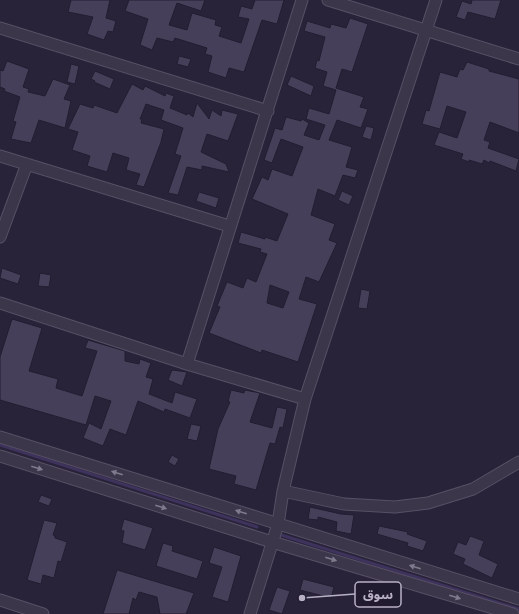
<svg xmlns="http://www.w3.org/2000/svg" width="519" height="614" font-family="'Golos Text','Noto Sans Arabic',sans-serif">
<rect width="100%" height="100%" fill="#29233a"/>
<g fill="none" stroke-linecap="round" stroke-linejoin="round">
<path stroke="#3e335c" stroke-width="3" d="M0 445 257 527
M281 535 519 609"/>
</g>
<path fill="#463f5a" stroke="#231d31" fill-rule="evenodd" d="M71 0H110L106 18 116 21 113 32 108 31 104 40 87 34 93 17 68 12Z
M129 0H205L201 11 177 3 169 25 187 30 192 13 216 20 215 25 222 27 219 36 241 43 249 19 238 17 241 6 252 9 255 0H284L277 24 262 20 244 72 229 68 226 78 208 72 212 56 205 54 207 48 175 38 173 42 157 38 152 50 140 45 148 19 125 11Z
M472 0H501L495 19 468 12 465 20 456 17 462 1 471 4Z
M350 18 368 24 352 72 342 69 336 88 364 97 360 107 368 109 361 128 337 120 329 140 352 147 346 167 358 170 355 178 343 175 335 196 318 189 311 215 335 224 329 240 337 243 319 282 306 277 299 299 317 304 298 362 262 350 261 353 209 333 220 307 217 306 227 282 243 288 247 278 256 282 267 254 260 252 261 249 238 243 241 232 265 239V237L277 241 288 214 252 199 262 177 268 180 272 169 292 176 303 147 281 139 272 163 264 160 275 128 282 130 286 117 301 121 302 119 309 123 304 135 319 140 325 125 306 119 309 108 329 114 336 90 323 86 327 72 315 68 317 60 319 61 325 37 304 31 307 21 330 28 331 24 346 28ZM270 285 289 292 283 308 267 303Z
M179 56 191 59 188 67 177 64Z
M7 61 29 69 23 87 29 89 28 92 45 96 53 79 70 85 64 99 71 101 65 128 39 120 31 143 11 139 16 122 13 121 20 97 4 91 5 89 0 87V70L3 71Z
M467 62 489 69V71L519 79V133L490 122 484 140 490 142 488 148 519 159 516 171 490 161 489 163 484 160 482 164 469 160V162L461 159 463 154 434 145 439 132 457 138 466 112 447 106 440 129 422 124 426 110 429 111 440 72 457 77 460 69 463 70Z
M71 64 79 66 75 84 67 82Z
M95 71 114 79 110 89 94 82 95 81 91 79Z
M291 76 314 86 311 96 287 85Z
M132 84 143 90 145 86 165 96 166 93 174 96 170 108 187 115 188 113 193 117 197 103 209 119 212 110 221 116 222 110 238 114 228 141 207 134 201 152 226 164 229 172 202 166V170L187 167 178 195 168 193 181 156 175 154 183 128 161 120 164 110 146 104 140 119H142L141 123 164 129 161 142 144 187 136 185 140 174 126 170 129 158 113 153 107 172 87 166 90 156 72 150 78 132 68 129 80 104 93 108 94 105 117 113Z
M366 126 374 128 371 140 362 137Z
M342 191 353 196 349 205 338 200Z
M199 192 219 198 216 208 196 201Z
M2 268 21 275 18 284 0 278Z
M40 273 51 275 49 287 38 286Z
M361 289 370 291 367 309 358 308Z
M12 319 42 328 29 371 58 379 56 388 82 396 97 351 85 348 88 340 125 351V361L139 364 140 359 151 363 146 377 153 379 149 394 172 403 175 392 197 399 190 418 165 409 164 412 138 401 126 435 110 429 103 446 83 438 89 423 101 429 111 401 95 396 86 425 0 400V357Z
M172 370 187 372 182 386 168 380Z
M231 390 244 393 245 390 260 393 250 422 272 428 277 407 287 409 283 428 280 427 275 444 270 443 256 490 234 484 236 476 209 469 218 429 230 402H228Z
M191 424 201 426 197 441 187 439Z
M172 455 179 459 175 466 168 462Z
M41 495 52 499 49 506 38 502Z
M310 507 341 514 354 515 351 534 336 531 337 522 318 517V520L308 519Z
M124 519 153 528 145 550 122 543 124 531 121 530Z
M44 520 57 523 53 535 55 536V538L67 542 61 562 58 561 54 578 43 575 41 584 27 580Z
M379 526 408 532 407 534 427 541 423 551 407 546 408 543 377 534Z
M470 536 484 541 479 555 498 564 492 578 463 564 465 559 453 554 458 542 466 545Z
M163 543 173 546 172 551 203 561 197 579 156 566Z
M214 547 241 556 228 602 212 597 222 567 209 563Z
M117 570 194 593 186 614H160L157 597 139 592 136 600 133 598 129 614H103Z
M303 579 334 587 331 598 300 590Z
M277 587 290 591 282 614 269 610Z"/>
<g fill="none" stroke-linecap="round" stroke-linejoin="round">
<g stroke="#575165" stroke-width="13">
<path id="street" d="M328 0 519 59
M0 28 268 111
M0 156 229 226
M0 237 27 164
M0 303 187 364 305 399
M187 364 302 0
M0 437 519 599
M0 456 272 542 513 614
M283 491 344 504 395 507 428 503 473 489 519 462
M0 600 43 614
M250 614 278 524 283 491 305 399 436 0"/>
</g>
<use href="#street" stroke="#3c364a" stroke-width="11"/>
</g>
<defs><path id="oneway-solid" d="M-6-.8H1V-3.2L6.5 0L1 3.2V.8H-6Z"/></defs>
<g fill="#807a8e">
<use href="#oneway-solid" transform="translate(37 468) rotate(17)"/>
<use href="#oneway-solid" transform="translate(117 473) rotate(-163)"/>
<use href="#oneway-solid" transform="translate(161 507) rotate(17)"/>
<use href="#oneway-solid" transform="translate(241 512) rotate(-163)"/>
<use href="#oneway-solid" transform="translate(331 559) rotate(17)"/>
<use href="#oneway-solid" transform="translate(415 567) rotate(-163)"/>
<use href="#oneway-solid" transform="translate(455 597) rotate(17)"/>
</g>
<path fill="none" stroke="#b8b1c6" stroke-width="1.5" d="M302 598L355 594"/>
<circle fill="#b8b1c6" stroke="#211b2f" stroke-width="1.5" cx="302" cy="598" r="4"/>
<rect fill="#211b2f" stroke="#b8b1c6" stroke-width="1.5" x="355" y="582" width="46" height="25" rx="4"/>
<g font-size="13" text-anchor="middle" font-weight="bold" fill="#b8b1c6">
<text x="378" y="599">سوق</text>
</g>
</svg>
